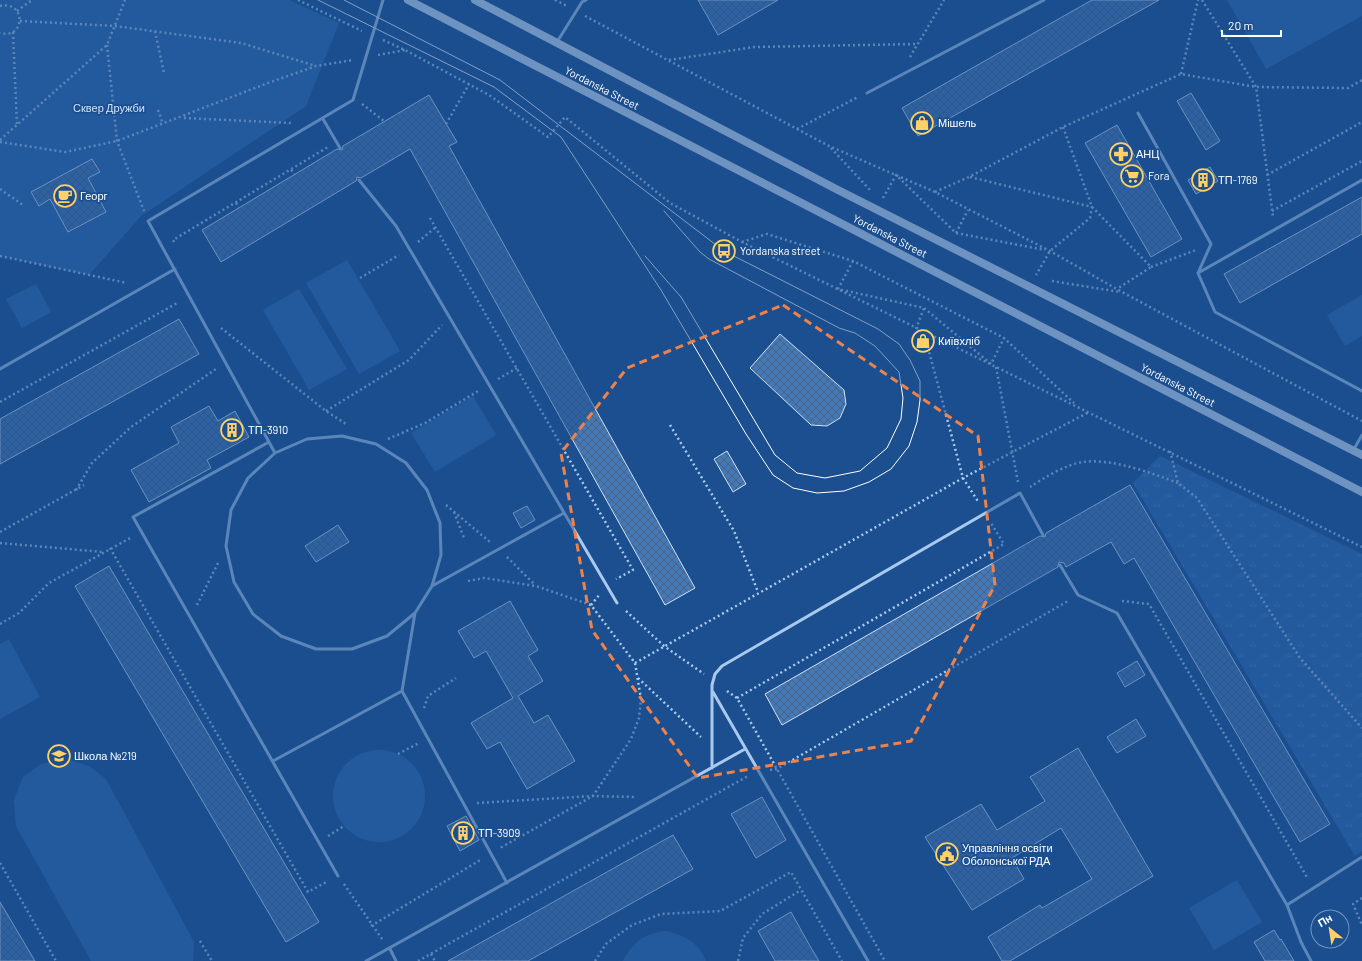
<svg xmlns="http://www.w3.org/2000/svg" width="1362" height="961" font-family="Barlow,sans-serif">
<defs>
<pattern id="grass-tufts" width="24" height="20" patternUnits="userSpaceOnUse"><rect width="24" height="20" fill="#2e69ad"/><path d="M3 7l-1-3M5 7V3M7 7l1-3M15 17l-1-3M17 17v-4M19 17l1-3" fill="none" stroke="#4d80b9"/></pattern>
<pattern id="building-cross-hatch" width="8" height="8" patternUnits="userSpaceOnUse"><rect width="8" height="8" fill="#4478b7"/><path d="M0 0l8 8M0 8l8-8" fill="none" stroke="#486282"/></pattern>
</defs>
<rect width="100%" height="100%" fill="#1b4f8f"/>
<path fill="url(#grass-tufts)" d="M1160 456 1362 554V851L1355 856 1133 483Z"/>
<path fill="#2e69ad" d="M0 0H289L339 23 306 106 141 216 89 275 0 256Z
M1227 0H1362V16L1266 69Z
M347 260 400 351 359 374 306 283Z
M36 284 51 312 22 328 6 299Z
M299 289 347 369 309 390 263 310Z
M1362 295V336L1345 346 1327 315Z
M473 396 496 435 435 472 411 433Z
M9 639 40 697 0 719V644Z
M333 796a46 46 0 1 1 92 0a46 46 0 1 1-92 0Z
M66 759 89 766 106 779 194 942 193 961H91L16 826 14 800 23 777 41 764Z
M1237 880 1262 922 1214 950 1189 908Z
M665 931C685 935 698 942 706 961H623C633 942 644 934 665 931Z"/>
<path fill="url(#building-cross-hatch)" stroke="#cfe3fa" d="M698 0H778L718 35Z
M1092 0H1159L918 136 902 108Z
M1191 93 1220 141 1206 150 1177 101Z
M429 95 457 142 449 146 695 588 665 605 410 149 361 178 357 177 356 181 221 262 202 230 337 149 342 150 343 146Z
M1117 125 1182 239 1151 257 1085 143Z
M92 159 100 172 88 178 106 212 68 232 50 199 39 206 31 192Z
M1210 167 1218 181 1196 194 1188 180Z
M1362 197V234L1240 303 1224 274Z
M179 319 199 354 0 464V419Z
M780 334 844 390 846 404 840 418 827 426 811 425 750 368Z
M209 406 218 421 235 411 249 437 207 460 211 468 149 502 131 470 179 443 171 427Z
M727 451 746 484 733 492 714 459Z
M1130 485 1330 824 1300 842 1134 558 1124 564 1111 542 1066 567 1064 563 1059 562 1058 567 782 725 765 694 1040 536 1045 537 1046 533Z
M527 506 535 520 521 528 513 513Z
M338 525 349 542 316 562 305 546Z
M109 566 319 922 286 942 75 586Z
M510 601 538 650 528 656 543 681 518 696 534 723 548 715 575 761 527 789 500 742 487 749 471 723 513 698 486 651 474 658 458 631Z
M1137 661 1145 675 1125 687 1117 673Z
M1136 719 1146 736 1117 753 1107 737Z
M1078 748 1153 876 1010 961H1002L988 937 1040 905 1042 908 1092 879 1061 828 1012 858 1024 879 972 910 925 837 981 804 997 830 1045 801 1030 777Z
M762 797 786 840 756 858 731 814Z
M466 816 479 840 460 851 447 826Z
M673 835 693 869 528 961H448Z
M0 902 35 961H0Z
M791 912 810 946 819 961H775L758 931Z
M1274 930 1280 940 1281 939 1294 961H1265L1254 942Z"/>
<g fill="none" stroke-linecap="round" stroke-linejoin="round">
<path stroke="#a9c9ee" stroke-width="2.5" stroke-dasharray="2 3" stroke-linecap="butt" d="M298 0 362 31
M555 0 567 6
M1202 0 1256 87 1273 217
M0 6C26 0 26 40 0 33
M17 11 32 0
M585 16 829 146 935 192 1050 251 1122 292 1362 421
M20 21 115 26 241 43 316 66
M155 31 164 73
M13 32 17 125
M383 40 405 50 489 95 548 137 565 117 670 203 742 242 1362 547
M107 45 117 141 144 211
M378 55 405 50
M910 57 944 0
M669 60 754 47 918 44
M1181 74 1198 0
M362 104 384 121
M158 110 163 124
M184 118 291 123
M446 124 469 84
M1063 127 1092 207 1151 267 1117 289
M797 129 858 97
M0 140 107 45 125 0
M0 142 65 152 117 141 268 83 316 66 353 60
M831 148 870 190
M291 170 295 175
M1267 175 1362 122
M970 177 1092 207 1090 218 1050 251 1036 275
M0 189 23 205
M935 192 969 177 1063 127 1181 74 1256 87 1348 88 1362 80
M883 198 896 175 956 233 1045 250
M236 203 239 208
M1272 211 1362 161
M430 218 633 570 616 579
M956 233 968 210
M174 242 173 240 328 147
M418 242 436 227
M742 242 767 234 853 261 1004 338 1074 403
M0 256 127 283
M853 261 838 289 924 308 991 364 1004 338
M1151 267 1196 250
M360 278 399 255
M1052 281 1120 292
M221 328 326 411 346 424
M916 329 924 308
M924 333 963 478 979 503
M996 367 1018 482
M498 379 517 368
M0 402 179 302
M326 411 409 360 442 325
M670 425 734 531 758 592
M388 439 425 423 480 390
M1170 451 1178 483 1197 498 1300 658 1362 728
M1030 487C1044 478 1066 464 1083 462 1111 458 1152 473 1178 483
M76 490 92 463 131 427 216 369
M446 505 490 542
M454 512 464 538
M0 532 84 485
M0 543 103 552
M110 548 308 892 328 881
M507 557 535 585
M468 581 484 578 536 586 591 605 635 663 641 699 639 718 631 739 593 796 500 848
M1122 601 1149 604 1308 879
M197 605 218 563
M591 605 600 594
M626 611 664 646 704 674
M0 624 19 613 49 583 132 537
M635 663 963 478 1089 412
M638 678 701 737
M727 691 737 698 885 961
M737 698 1004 544 991 523
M424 708 428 696 456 678
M398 754 419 743
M770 770 777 769 1068 601
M477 803 593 796 634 797
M328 836 344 826
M0 863 56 961
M344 884 382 939
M1362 898 1353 904 1362 925
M371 926 482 859
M200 941 212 961
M431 954 435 961
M418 961 748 776
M595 961 606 944 632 925 661 914 720 911 791 872 842 961
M738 961 743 938 762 914 801 890"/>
<path stroke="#a9c9ee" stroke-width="3" d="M557 42 582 2 586 0
M867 93 1044 0
M1138 113 1211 244 1198 273 1215 312 1362 391
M323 119 340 148
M359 180 396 226 617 603
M1198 273 1362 180
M0 369 175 269
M269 442 133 517 338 876
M1354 449 1362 435
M275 453 148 221 353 100 383 0
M1060 565 1078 595 1117 613 1287 905 1301 942 1311 961
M432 586 564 513
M415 613 387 636 352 649H316L281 636 253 614 234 582 226 546 231 510 248 478 275 453 307 439 342 436 376 444 406 463 427 490 440 523 441 555 432 586 415 613 402 691 507 883
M713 692 868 961
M273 761 402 691
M712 768V685L715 674 722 666 1020 493 1043 535
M1287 905 1362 857
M390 949 396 961
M366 961 745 749"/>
<path stroke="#d6e6fa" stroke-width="8" d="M408 0 1362 492
M475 0 838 190 1362 455"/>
<path stroke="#fff" stroke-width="1" d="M318 0 494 87 561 137 661 290 746 434 773 475 793 488 817 493 844 491 869 482 891 469 909 446 917 422 920 400V381L910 360 899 344 878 329 724 251 500 80 344 0
M645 256 681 297 775 455 797 473 825 478 860 471 887 448 901 419 903 398 899 372 875 346 855 333 839 328 709 259 700 252 664 211"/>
</g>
<path d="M0 0H1362V961H0ZM783 305 978 436 995 585 911 741 698 778 592 630 561 453 627 368Z" fill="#1b4f8f" fill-opacity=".55" fill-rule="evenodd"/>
<path fill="none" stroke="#ee8249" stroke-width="3" stroke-dasharray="8 5" stroke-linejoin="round" d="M783 305 978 436 995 585 911 741 698 778 592 630 561 453 627 368Z"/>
<defs>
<g id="shop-ring" transform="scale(1.15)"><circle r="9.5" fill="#1b4f8f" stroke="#ffd166" stroke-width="1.5"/><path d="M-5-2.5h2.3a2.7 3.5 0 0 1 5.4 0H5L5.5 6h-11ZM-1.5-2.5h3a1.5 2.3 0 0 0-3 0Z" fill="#ffd166"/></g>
<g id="pharmacy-ring" transform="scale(1.15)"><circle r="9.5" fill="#1b4f8f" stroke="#ffd166" stroke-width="1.5"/><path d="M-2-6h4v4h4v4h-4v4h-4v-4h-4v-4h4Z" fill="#ffd166"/></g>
<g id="supermarket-ring" transform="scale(1.15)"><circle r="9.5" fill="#1b4f8f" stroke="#ffd166" stroke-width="1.5"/><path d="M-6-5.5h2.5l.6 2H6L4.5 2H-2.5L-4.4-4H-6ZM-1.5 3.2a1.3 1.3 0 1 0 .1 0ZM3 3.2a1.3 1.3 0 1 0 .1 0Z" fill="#ffd166"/></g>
<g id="building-ring" transform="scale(1.15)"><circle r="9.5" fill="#1b4f8f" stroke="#ffd166" stroke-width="1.5"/><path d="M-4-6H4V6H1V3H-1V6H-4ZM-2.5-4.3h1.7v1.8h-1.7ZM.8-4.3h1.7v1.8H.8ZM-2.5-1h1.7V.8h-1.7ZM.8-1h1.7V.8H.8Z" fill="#ffd166"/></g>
<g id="cafe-ring" transform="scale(1.15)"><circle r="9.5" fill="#1b4f8f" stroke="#ffd166" stroke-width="1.5"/><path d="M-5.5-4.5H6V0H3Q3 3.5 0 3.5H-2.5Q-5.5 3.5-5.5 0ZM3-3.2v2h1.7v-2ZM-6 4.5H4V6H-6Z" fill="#ffd166"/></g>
<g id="bus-ring" transform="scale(1.15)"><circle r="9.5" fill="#1b4f8f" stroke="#ffd166" stroke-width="1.5"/><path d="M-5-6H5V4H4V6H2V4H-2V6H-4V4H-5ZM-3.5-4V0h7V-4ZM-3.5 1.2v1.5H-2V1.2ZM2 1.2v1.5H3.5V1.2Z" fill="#ffd166"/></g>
<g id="school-ring" transform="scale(1.15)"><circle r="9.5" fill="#1b4f8f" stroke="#ffd166" stroke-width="1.5"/><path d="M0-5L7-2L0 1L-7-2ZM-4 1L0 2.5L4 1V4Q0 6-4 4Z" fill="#ffd166"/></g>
<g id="civic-ring" transform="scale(1.15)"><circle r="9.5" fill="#1b4f8f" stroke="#ffd166" stroke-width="1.5"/><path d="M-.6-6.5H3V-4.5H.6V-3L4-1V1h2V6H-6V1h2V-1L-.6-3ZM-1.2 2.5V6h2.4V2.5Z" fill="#ffd166"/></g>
</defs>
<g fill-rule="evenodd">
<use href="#shop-ring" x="922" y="123"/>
<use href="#pharmacy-ring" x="1121" y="154"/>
<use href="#supermarket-ring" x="1132" y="176"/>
<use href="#building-ring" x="1203" y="180"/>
<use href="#cafe-ring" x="65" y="196"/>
<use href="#bus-ring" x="724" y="251"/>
<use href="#shop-ring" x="923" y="341"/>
<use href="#building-ring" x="232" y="430"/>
<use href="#school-ring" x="59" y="756"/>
<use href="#building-ring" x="463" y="833"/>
<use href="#civic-ring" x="947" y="854"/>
</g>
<g text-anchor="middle" stroke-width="3.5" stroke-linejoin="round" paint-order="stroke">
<g font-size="11" fill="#fff" stroke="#1b4f8f">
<text transform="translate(602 88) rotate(27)" y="4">Yordanska Street</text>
<text transform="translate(890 236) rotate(27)" y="4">Yordanska Street</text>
<text transform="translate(1178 385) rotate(27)" y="4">Yordanska Street</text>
</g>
<g font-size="11" fill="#cfe3fa" stroke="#1b4f8f">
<text x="109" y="112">Сквер Дружби</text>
</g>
<g font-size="11" fill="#fff" stroke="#1b4f8f" text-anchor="start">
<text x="938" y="127">Мішель</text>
<text x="1136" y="158">АНЦ</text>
<text x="1148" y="180">Fora</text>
<text x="1218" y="184">ТП-1769</text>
<text x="80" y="200">Георг</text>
<text x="740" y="255">Yordanska street</text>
<text x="938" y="345">Київхліб</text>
<text x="248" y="434">ТП-3910</text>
<text x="74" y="760">Школа №219</text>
<text x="478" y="837">ТП-3909</text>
<text x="962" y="852">Управління освіти<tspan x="962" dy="13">Оболонської РДА</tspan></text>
</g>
</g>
<g transform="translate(1330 929) rotate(330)"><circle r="19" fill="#1b4f8f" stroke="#7695bc"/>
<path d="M0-3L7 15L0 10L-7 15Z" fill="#ffd166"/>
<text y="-6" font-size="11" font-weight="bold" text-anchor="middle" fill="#ffffff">Пн</text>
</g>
<path d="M1222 30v6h59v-6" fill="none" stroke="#ffffff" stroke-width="2"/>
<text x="1228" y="30" font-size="12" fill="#ffffff" stroke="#1b4f8f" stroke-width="3" paint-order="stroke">20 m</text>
</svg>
